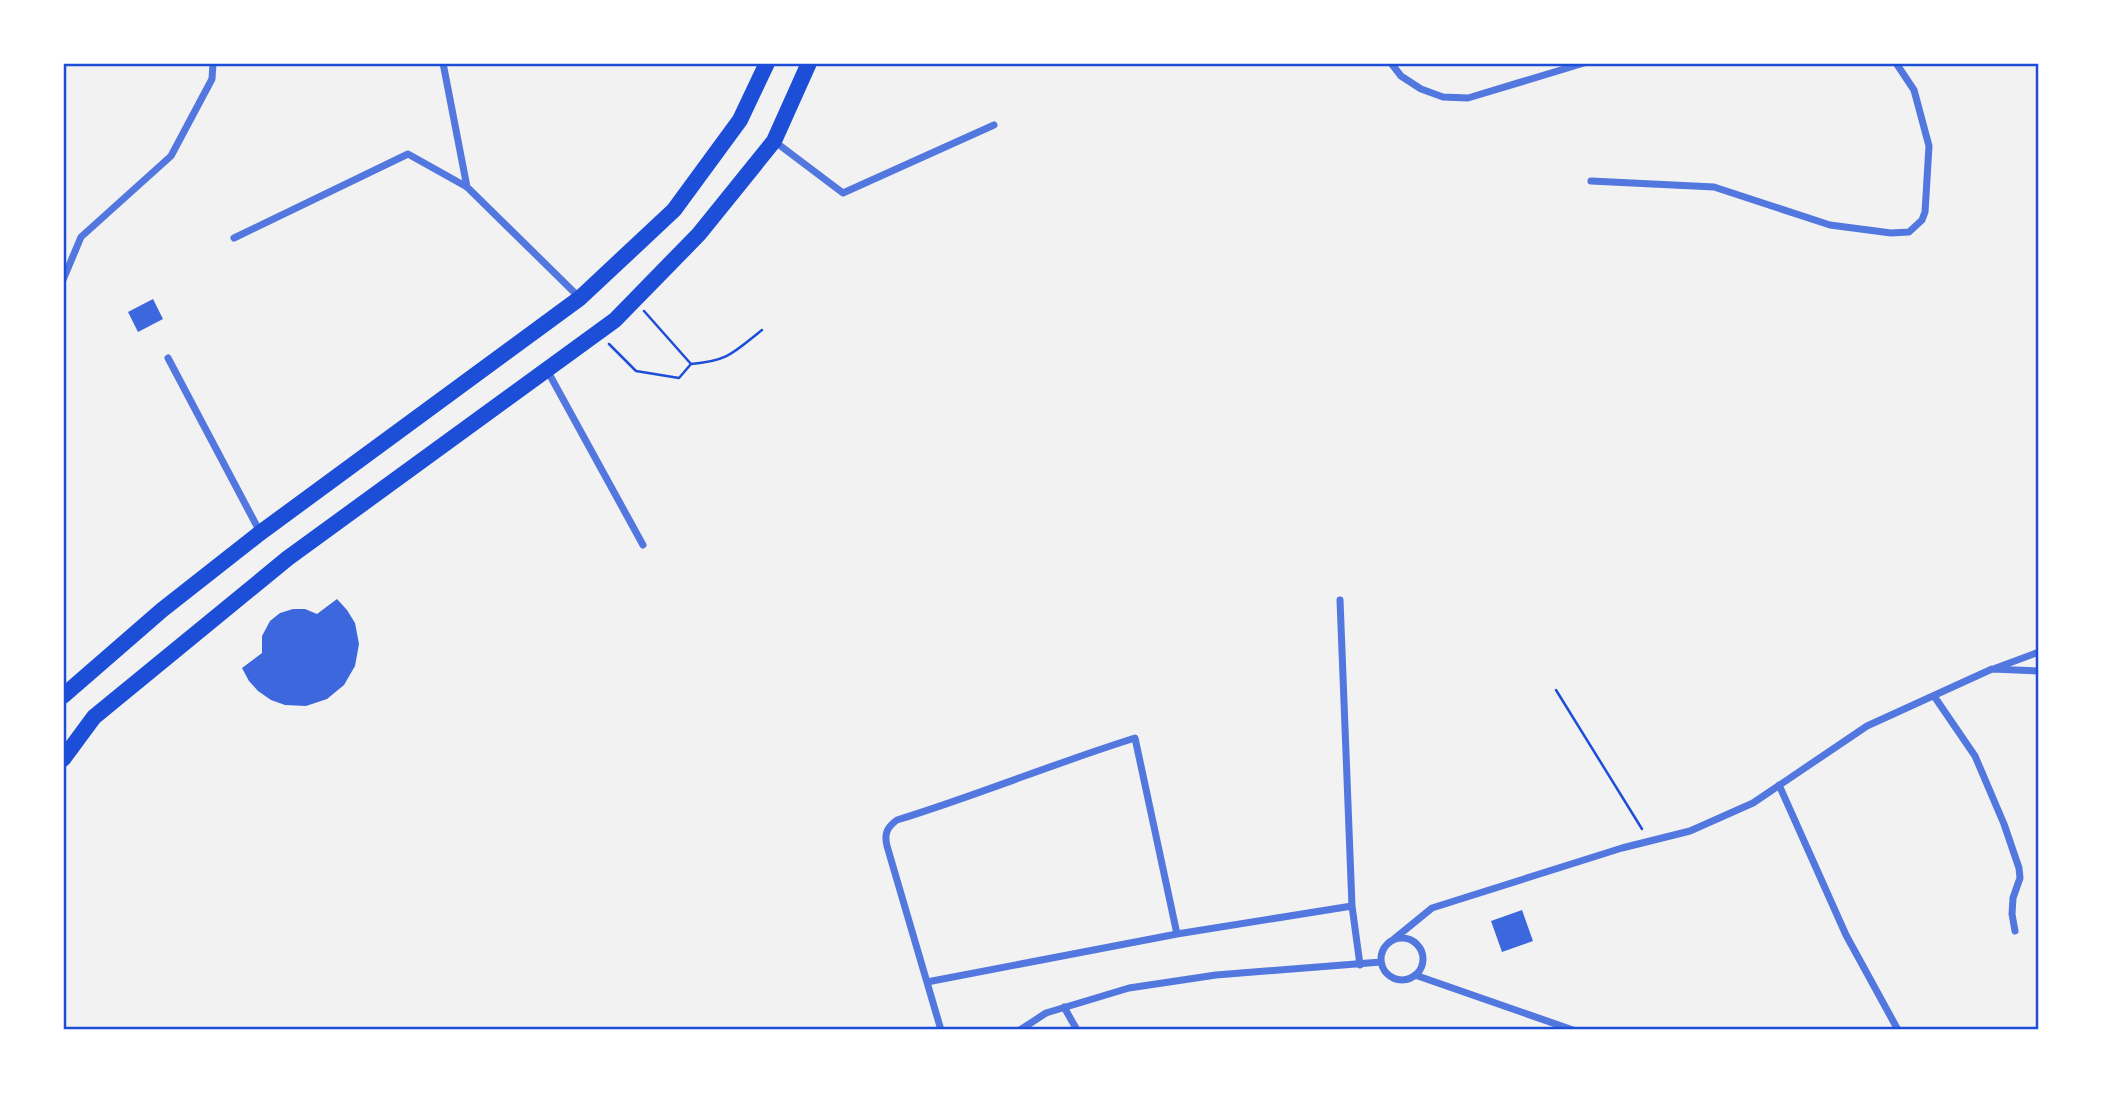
<svg xmlns="http://www.w3.org/2000/svg" width="2102" height="1093" font-family="Barlow,sans-serif">
<rect width="100%" height="100%" fill="#f2f2f2"/>
<path fill="#3d67dc" d="M153 299 163 319 138 332 128 312Z
M337 599 347 610 355 623 359 644 355 666 344 685 327 699 306 706 285 705 271 700 258 691 249 681 242 668 262 653V636L270 621 280 613 293 609H305L317 614Z
M1522 910 1533 941 1502 952 1491 921Z"/>
<g fill="none" stroke-linecap="round" stroke-linejoin="round">
<path stroke="#1d4ed8" stroke-width="2.5" d="M1149 63 1150 64
M644 311 691 364
M609 344 636 371 679 378 691 364C728 361 733 353 762 330
M1556 690 1642 829"/>
<path stroke="#5277de" stroke-width="7" d="M443 63 467 187
M1391 63 1401 76 1421 89 1443 97 1468 98 1584 63
M774 141 843 193 994 125
M1591 181 1714 187 1830 225 1891 233 1909 232 1922 220 1925 212 1929 146 1914 90 1896 63
M234 238 408 154 467 187 580 298
M63 280 81 237 171 156 212 79 213 63
M168 358 260 532
M547 370 643 545
M1340 600 1352 906 1360 965
M1996 668 2039 652
M1934 696 1975 756 2004 824 2019 868 2020 878 2013 898 2012 914 2015 931
M1779 785 1846 935 1898 1030
M1381 959a21 21 0 1 1 42 0a21 21 0 1 1-42 0Z
M1394 939 1432 908 1622 848 1690 831 1753 803 1867 726 1992 669 2039 671
M1415 975 1573 1030
M927 982 1177 934 1352 906
M1064 1007 1077 1030
M941 1030 887 846C884 834 887 827 897 820 978 795 1055 763 1135 738L1177 934
M1020 1030 1046 1013 1129 988 1216 975 1381 962"/>
<path stroke="#1d4ed8" stroke-width="16" d="M63 696 162 610 260 533 580 298 674 210 740 120 767 63
M63 759 94 717 288 558 615 320 699 234 774 141 809 63"/>
</g>
<rect width="2102" height="1093" fill="none" stroke="#ffffff" stroke-width="130"/>
<rect x="65" y="65" width="1972" height="963" fill="none" stroke="#1d4ed8" stroke-width="2.5"/>
</svg>
